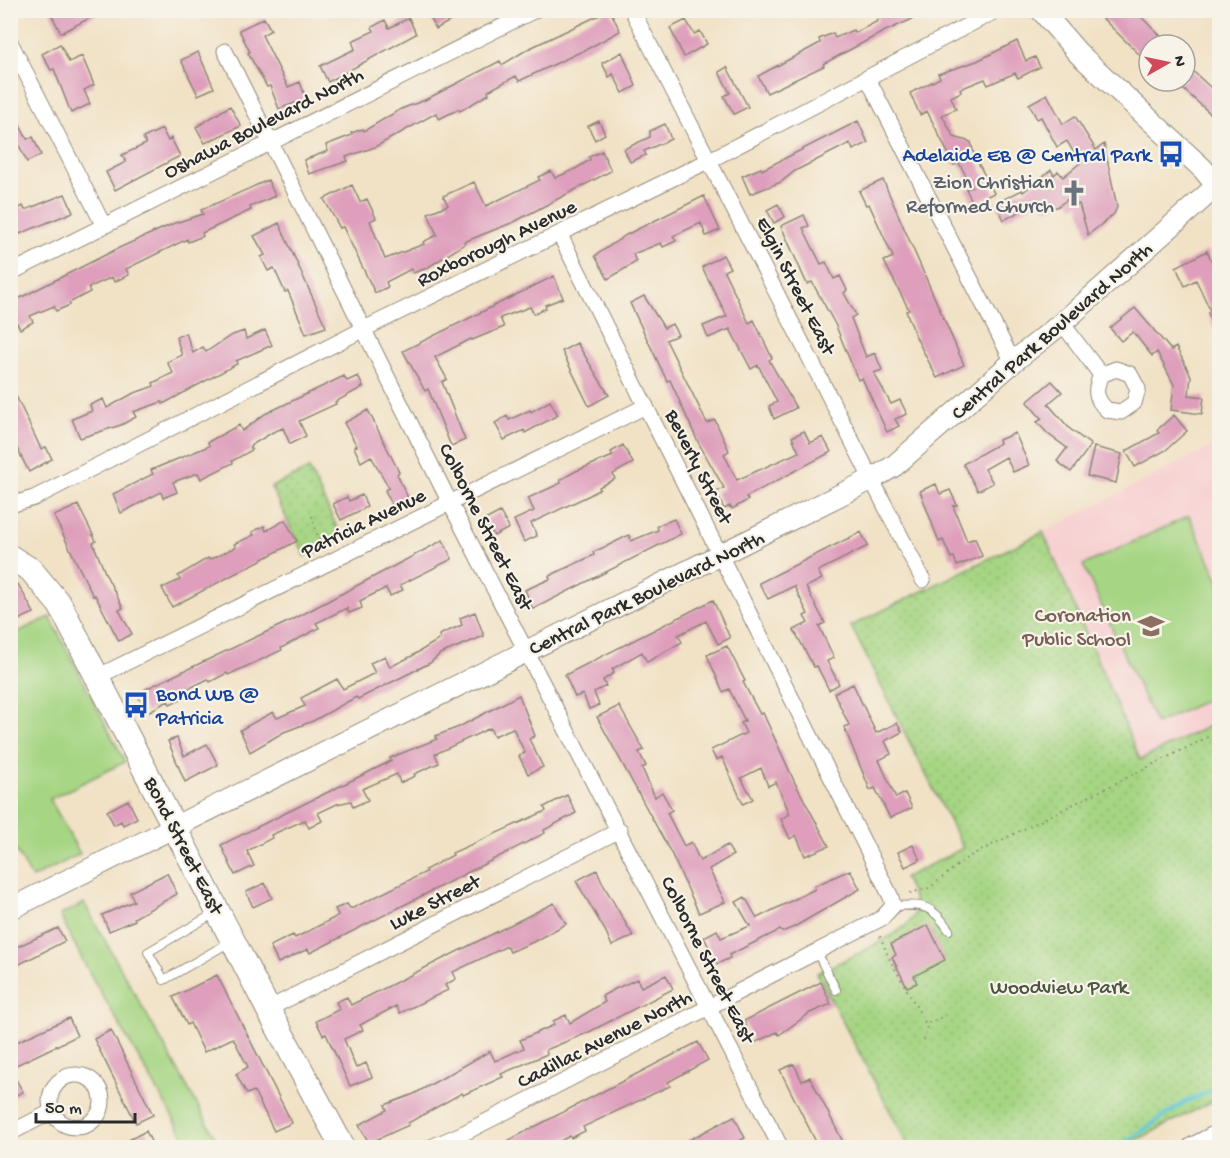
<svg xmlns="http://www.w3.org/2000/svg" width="1230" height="1158" font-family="'Gochi Hand',sans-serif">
<defs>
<pattern id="park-dots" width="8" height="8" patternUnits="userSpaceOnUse" patternTransform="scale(1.5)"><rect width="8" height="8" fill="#a6d583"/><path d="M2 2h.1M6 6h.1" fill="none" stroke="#8fb771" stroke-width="1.8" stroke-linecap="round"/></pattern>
</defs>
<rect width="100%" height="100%" fill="#f7f3e8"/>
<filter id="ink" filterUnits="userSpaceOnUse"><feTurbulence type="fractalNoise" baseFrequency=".0167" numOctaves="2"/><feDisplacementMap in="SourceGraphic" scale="12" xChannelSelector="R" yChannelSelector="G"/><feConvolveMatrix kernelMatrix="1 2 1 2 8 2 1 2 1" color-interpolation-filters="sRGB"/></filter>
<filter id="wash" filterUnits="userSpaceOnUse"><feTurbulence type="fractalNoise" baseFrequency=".008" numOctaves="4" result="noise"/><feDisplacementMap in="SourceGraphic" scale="24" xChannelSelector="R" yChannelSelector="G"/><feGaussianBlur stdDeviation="1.35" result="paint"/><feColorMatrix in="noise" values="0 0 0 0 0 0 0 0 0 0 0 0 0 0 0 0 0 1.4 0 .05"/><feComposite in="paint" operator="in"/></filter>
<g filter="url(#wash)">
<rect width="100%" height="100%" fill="#f1e2c6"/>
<path fill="#f7cfd0" d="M1219 443V721L1140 760 1043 532Z"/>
<path fill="#a6d583" stroke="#688057" stroke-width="1.5" d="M1189 516 1219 581V694L1156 724 1083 565Z
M50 617 125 762 50 799 80 854 32 878 11 842V635Z
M84 903 221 1147H190L85 965 60 915Z"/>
<path fill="url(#park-dots)" stroke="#688057" stroke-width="1.5" d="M309 469 342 538 305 556 271 487Z
M1043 532 1140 760 1219 721V1098L1123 1147H909L817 973C837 963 905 934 913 917 919 904 910 890 904 878L963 848 851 626Z"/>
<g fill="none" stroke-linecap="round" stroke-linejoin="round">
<path stroke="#5cc6d7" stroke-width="4" d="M1117 1148 1185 1102 1220 1087"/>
</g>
<g id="blocks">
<path fill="#de9ebc" d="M49 10H105L61 33Z
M427 10H470L436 29Z
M610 10 620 31 589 48 519 81 516 76 488 91 489 94 460 111 459 109 439 119 436 113 375 147 346 157 348 161 309 174 304 160 328 151 326 145 352 135 351 133 363 129 364 131 401 109 425 100 500 61 502 65 528 49Z
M890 10H933L883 32 823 64 824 66 767 93 758 76 820 43 819 39 833 33 835 38 853 30 855 33 878 21 876 17Z
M1094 10H1145L1140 16 1170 45H1149V64Z
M264 18 271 30 262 35 288 87 300 82 306 99 279 109 270 86 267 87 248 53 250 52 239 30Z
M409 18 416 34 328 82 320 66 355 49 352 41 374 31 372 27 385 20 389 28Z
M686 20 694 34 700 31 707 44 684 57 670 28Z
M1017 41 1026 61 1035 57 1040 67 1018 78 1015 73 988 85 985 79 960 89 961 92 951 97 956 109 942 115 954 137 971 142 974 155 994 193 973 203 966 189 972 187 959 163 954 165 927 111 920 115 910 93 940 78 938 74 977 61Z
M60 44 69 62 82 56 94 85 84 90 90 104 71 113 54 69 51 70 42 54Z
M198 52 214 88 198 95 181 60Z
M622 52 636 86 623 93 613 74 609 77 602 63Z
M1185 64 1220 96V122L1174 81H1185Z
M727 67 748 107 734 114 724 96 730 93 719 72Z
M1047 94 1063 124 1075 116 1096 150 1104 144 1117 207 1114 214 1088 235 1079 204 1073 206 1068 199 1057 207 1045 208 1040 201 1004 220 996 203 1022 190 1023 192 1051 170 1054 175 1058 171 1063 177 1080 163 1067 141 1057 147 1041 117 1037 119 1029 104Z
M230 106 241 126 205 143 196 127Z
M16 118 27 139 33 137 41 155 27 162 10 126V121Z
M599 121 605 134 595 140 588 126Z
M858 121 868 143 853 150 850 143 795 171 781 182 750 194 742 176 761 168 762 170Z
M665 124 671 139 644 151 646 155 630 162 624 149 650 137V131Z
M162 129 168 141 171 138 180 156 115 190 106 172 126 162 122 155 146 144 143 138Z
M602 151 611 171 514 222 464 242 465 244 427 268 413 273 411 269 386 282 388 287 375 293 343 227 340 228 324 199 352 185 360 202 367 199 376 218 370 221 385 259 424 244 423 242 437 235 428 213 448 205 443 196 474 182 486 206 540 180 538 177 551 171 555 178 577 168 590 160 589 157Z
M268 180 275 196 250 207 251 210 202 233 203 236 188 242 187 239 126 269 129 275 114 282 112 277 88 288 90 292 69 303 70 305 56 311 54 306 30 316 33 322 20 329 17 323 10 327V303L121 247 175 223 203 214 201 210Z
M883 180 964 365 937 378 916 337 906 311 909 310 884 261 893 257 869 204 866 205 859 191Z
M65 194 73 212 10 238V213L23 206 25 210Z
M704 196 720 230 706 236 701 223 673 236 676 241 663 247 661 243 633 254 636 262 608 279 595 256 626 235Z
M778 204 785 217 774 223 767 210Z
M804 215 809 226 803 228 821 264 826 262 834 279 840 276 847 290 844 293 856 315 851 318 866 357 875 353 882 370 874 373 891 404 900 400 907 414 895 419 899 426 887 432 862 378 858 380 836 326 812 282 807 284 781 226Z
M279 223 326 327 306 334 288 291 285 292 274 268 268 271 261 257 265 255 254 236Z
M1207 251 1220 279 1219 341 1208 313 1211 312 1196 280 1185 286 1176 267Z
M723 255 730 268 724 271 749 323 754 320 772 358 769 360 796 408 774 419 769 406 777 402 758 365 751 369 730 329 708 338 703 326 727 316 702 267Z
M554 276 563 298 545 305 546 308 534 314 530 307 500 318 504 327 472 340 471 339 435 357 447 379 442 382 465 440 451 446 428 389 425 391 403 351Z
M644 296 664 328 672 324 678 335 666 340 707 423 715 420 729 451 724 454 737 480 799 452 792 437 804 431 810 443 823 437 831 452 746 497 748 500 732 509 730 506 724 509 716 492 724 488 698 442 670 380 667 381 630 303Z
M1135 308 1171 350 1176 347 1191 376 1189 395 1204 397 1202 414 1171 410 1174 385 1157 352 1152 356 1133 332 1121 341 1110 328Z
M265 330 272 345 236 361 237 364 163 404 162 402 133 412 136 417 121 425 80 438 72 419 92 411 90 405 103 399 107 408 132 394 154 386 153 383 173 373 167 362 182 355 176 337 186 333 193 353 203 347 206 352 230 336 244 331 246 339Z
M577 343 609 395 589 406 562 351Z
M344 376 347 381 358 376 363 387 335 402 336 404 299 421 306 436 290 444 283 428 273 432 250 446 252 450 232 461 233 463 201 479 198 473 173 482 177 492 163 498 161 492 121 513 113 494 153 474 151 470 209 446 208 442 239 425 242 431 265 414Z
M1052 381 1062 392 1048 404 1070 429 1091 445 1071 472 1057 461 1067 448 1048 434 1037 422 1042 419 1027 402Z
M10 383 41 449 46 447 52 459 29 472 10 434Z
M550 401 558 415 525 433 524 430 504 440 495 423 507 416 509 420 530 410 531 412Z
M368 410 399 472 397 474 408 498 392 505 385 490 389 488 371 456 361 462 354 447 357 446 344 423Z
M1174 415 1187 431 1166 450 1135 467 1126 451 1159 433 1157 430Z
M1015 433 1029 465 1013 472 1006 457 985 469 993 483 978 491 963 464 1000 443 999 440Z
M623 445 633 463 613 474 615 479 599 487 600 489 590 495 531 523 537 536 524 542 514 520 534 511 528 498 561 483 560 480 576 471 613 456 611 452Z
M1094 447 1122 454 1116 483 1087 476Z
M936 484 940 494 950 490 957 505 953 506 967 541 975 538 982 556 957 566 954 557 951 558 943 540 939 542 920 491Z
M362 495 367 507 341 520 333 504 347 497 349 501Z
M78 505 96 541 93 543 106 575 123 608 119 610 132 634 119 641 95 595 93 596 54 516Z
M500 512 509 528 494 536 485 520Z
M674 519 681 534 533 609 525 590 550 579 549 576 594 555 593 552 607 546 629 535 631 541 658 530 657 526Z
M285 520 297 541 172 607 162 588 180 580 178 576 208 558 209 560 236 547 234 544 254 535 252 532 264 526 266 531Z
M861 532 868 546 818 571 822 579 806 587 825 623 819 626 834 658 827 661 839 684 829 690 817 666 814 667 794 630 808 623 804 616 808 614 794 586 768 599 759 583Z
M443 540 452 559 400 585 403 590 390 596 386 588 360 601 362 608 349 613 347 608 316 623 319 628 281 648 282 650 228 675 227 673 210 682 208 679 182 692 185 697 170 704 168 701 146 713 137 693 292 620Z
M18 584 34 613 16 621 10 608V588Z
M713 600 730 638 718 644 706 621 678 635 682 642 647 662 642 652 612 669 614 673 603 680 606 686 594 692 599 705 589 709 583 694 575 697 565 675Z
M475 612 484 636 440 654 430 663 358 699 356 697 313 721 284 732 250 752 240 730 273 712 277 718 305 706 301 698 337 679 343 689 375 673 370 663 385 656 390 667 412 656 440 639 439 635 462 625 460 618Z
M727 646 745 681 743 682 760 714 763 713 795 783 829 846 805 856 796 835 790 839 781 819 790 814 776 782 768 786 761 768 741 778 753 799 743 804 722 757 716 760 711 750 746 733 741 723 745 721 729 689 723 692 707 655Z
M853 684 876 733 897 723 902 732 885 741 891 754 879 760 896 798 905 793 912 808 890 818 875 788 870 790 844 727 849 725 834 693Z
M519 695 535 736 529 739 543 767 528 774 519 756 525 753 513 728 494 736 490 728 435 754 439 763 414 774 415 776 400 783 397 774 362 789 368 800 353 807 351 801 337 804 318 813 322 821 309 828 305 820 271 835 272 838 247 851 254 866 235 875 221 845 391 761 390 758 437 739 435 736 459 727Z
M619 706 644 750 639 752 646 766 642 768 655 797 662 792 672 810 667 813 684 846 691 842 700 861 727 845 733 855 709 869 725 902 699 913 671 853 597 717Z
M177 738 184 756 207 744 218 765 185 782 168 741Z
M567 795 576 813 544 830 545 833 310 953 308 949 278 963 270 946 293 935 295 938 332 919 338 915 335 909 347 904 350 908H353L426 872 425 870 453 855 452 853 546 811 544 807Z
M128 800 137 818 123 825 121 821 114 825 107 811Z
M913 845 920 860 905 867 898 852Z
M597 870 603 884 633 936 612 946 606 932 576 881Z
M850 870 860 889 794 927 782 932 780 930 729 955 730 958 717 964 704 937 717 930 721 938 750 926 736 902 745 897 757 918 815 889 814 886Z
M167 873 177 894 134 918 135 920 109 931 102 915 134 901 130 892Z
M265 883 272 898 253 907 246 892Z
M554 903 566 924 533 942 510 952 507 946 453 972 456 979 445 985 448 990 400 1013 396 1006 360 1025 363 1030 344 1039 356 1068 366 1063 372 1077 350 1086 326 1034 323 1035 316 1021 340 1009 336 1002 347 997 351 1005Z
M928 925 945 960 914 976 917 983 907 987 892 957 896 955 891 944Z
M58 928 65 941 10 969V950Z
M217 975 292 1123 274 1131 254 1091 247 1094 236 1074 248 1067 233 1038 204 1052 190 1023 187 1025 173 997Z
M666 975 673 989 589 1032 546 1050 547 1054 501 1074 503 1077 463 1095 462 1093 408 1123 409 1125 369 1143 359 1125 387 1110 385 1105 414 1094 490 1051 495 1061 524 1048 520 1040 554 1025 553 1021 566 1015 570 1023 605 1002 602 996 615 989 637 979 641 987Z
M821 982 831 1004 810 1013 779 1035 777 1032 754 1043 744 1021Z
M69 1018 77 1036 10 1068V1045Z
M111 1030 153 1115 136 1123 94 1039Z
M698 1042 708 1060 668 1082 670 1086 583 1127 585 1131 571 1138 570 1136 546 1148H494Z
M794 1064 802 1081 810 1077 844 1144 837 1148H819L780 1070Z
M10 1069 23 1092 10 1098Z
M734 1116 745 1138 726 1148H674Z
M146 1131 154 1148H113Z"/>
</g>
</g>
<g filter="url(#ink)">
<use href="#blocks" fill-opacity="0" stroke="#8e8678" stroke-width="1.5"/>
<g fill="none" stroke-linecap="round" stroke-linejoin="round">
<g stroke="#8e8678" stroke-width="10">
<path id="lane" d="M893 906C923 905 931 903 949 930
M215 913 148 952 164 980 230 942
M817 952 836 990"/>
</g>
<g stroke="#8e8678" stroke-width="17">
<path id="street" d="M632 10 923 580
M10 42 104 226
M225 51 450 503 781 1148
M868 79 1013 362
M10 273 535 10
M1062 323 1101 375 1116 369 1130 374 1138 389 1134 403 1121 412 1107 410C1095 399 1094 390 1101 375
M10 505 34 498 364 329 710 160 997 10
M99 676 646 406
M268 1009 620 830
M50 1101a26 26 0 1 1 52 0a26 26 0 1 1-52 0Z
M10 1133 51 1112
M429 1148 464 1133 882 918 893 906 891 897 560 235"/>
</g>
<g stroke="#8e8678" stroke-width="23">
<path id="secondary" d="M1041 10 1078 53 1203 169 1220 190
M10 909 872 479 894 466 1013 362 1062 323 1220 183
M1193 1148 1220 1134"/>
</g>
<g stroke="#8e8678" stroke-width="26">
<path id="primary" d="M10 557 31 570 60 605 268 1009 343 1148"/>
</g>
<path stroke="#8e8678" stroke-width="2" stroke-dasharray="1.5 4.5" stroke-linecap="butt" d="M312 516 318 537 334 543
M312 554 318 537
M910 893 929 888 968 857 1220 731
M880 936 888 956 926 1024 949 1014
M924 1040 927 1030 926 1024"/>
<use href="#lane" stroke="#fff" stroke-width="8"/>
<use href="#street" stroke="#fff" stroke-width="15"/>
<use href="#secondary" stroke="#fff" stroke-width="21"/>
<use href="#primary" stroke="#fff" stroke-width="24"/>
</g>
</g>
<defs>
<g id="bus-bare" transform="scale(2.07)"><path d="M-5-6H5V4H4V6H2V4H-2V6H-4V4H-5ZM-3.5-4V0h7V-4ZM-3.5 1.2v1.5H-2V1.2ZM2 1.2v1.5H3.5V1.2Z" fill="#1a4fb4" stroke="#f7f3e8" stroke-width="2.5" paint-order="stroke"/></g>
<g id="church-bare" transform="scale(2.07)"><path d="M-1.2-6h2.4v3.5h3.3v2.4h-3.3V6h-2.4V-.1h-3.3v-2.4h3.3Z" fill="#6b7280" stroke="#f7f3e8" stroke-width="2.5" paint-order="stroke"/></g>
<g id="school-bare" transform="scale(2.07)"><path d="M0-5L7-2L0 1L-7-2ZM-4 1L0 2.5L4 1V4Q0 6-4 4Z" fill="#8d6e63" stroke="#f7f3e8" stroke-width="2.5" paint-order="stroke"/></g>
</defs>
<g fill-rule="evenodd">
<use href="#bus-bare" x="1171" y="154"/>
<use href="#church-bare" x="1074" y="193"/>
<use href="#school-bare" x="1151" y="626"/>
<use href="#bus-bare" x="136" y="705"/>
</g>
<g text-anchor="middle" stroke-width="4.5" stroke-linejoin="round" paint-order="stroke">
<g font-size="21" fill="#2b2b2b" stroke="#f7f3e8">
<text transform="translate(263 122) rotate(-27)" y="7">Oshawa Boulevard North</text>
<text transform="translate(496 242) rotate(-26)" y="7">Roxborough Avenue</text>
<text transform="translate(797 285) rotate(63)" y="7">Elgin Street East</text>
<text transform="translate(1051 330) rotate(-41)" y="7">Central Park Boulevard North</text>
<text transform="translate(700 466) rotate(63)" y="7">Beverly Street</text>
<text transform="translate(363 522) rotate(-26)" y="7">Patricia Avenue</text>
<text transform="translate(487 526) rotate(63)" y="7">Colborne Street East</text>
<text transform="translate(646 592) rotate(-26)" y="7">Central Park Boulevard North</text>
<text transform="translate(185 845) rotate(63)" y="7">Bond Street East</text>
<text transform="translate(434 901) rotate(-27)" y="7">Luke Street</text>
<text transform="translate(709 959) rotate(63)" y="7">Colborne Street East</text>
<text transform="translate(604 1038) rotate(-27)" y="7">Cadillac Avenue North</text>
</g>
<g font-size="21" fill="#164399" stroke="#f7f3e8" text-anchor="end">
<text x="1151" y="161">Adelaide EB @ Central Park</text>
<text x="156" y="700" text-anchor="start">Bond WB @<tspan x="156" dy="24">Patricia</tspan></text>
</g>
<g font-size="21" fill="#5b616d" stroke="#f7f3e8" text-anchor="end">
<text x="1054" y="188">Zion Christian<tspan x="1054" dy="24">Reformed Church</tspan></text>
</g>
<g font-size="21" fill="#785e54" stroke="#f7f3e8" text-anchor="end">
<text x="1131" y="621">Coronation<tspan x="1131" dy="24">Public School</tspan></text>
</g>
<g font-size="21" fill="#4a5641" stroke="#f7f3e8">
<text x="1059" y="993">Woodview Park</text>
</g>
</g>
<rect width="1230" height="1158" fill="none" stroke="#f7f3e8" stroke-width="36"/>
<g transform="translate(1167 63) rotate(81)"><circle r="28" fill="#f7f3e8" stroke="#a5a39c" stroke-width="1.5"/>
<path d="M0-4.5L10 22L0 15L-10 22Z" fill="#d1495b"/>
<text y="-9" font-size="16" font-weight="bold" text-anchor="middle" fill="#2b2b2b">N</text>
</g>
<path d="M36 1113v9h99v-9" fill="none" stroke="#2b2b2b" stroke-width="3"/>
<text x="45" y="1113" font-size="18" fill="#2b2b2b" stroke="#f7f3e8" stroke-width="4.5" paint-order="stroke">50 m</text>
</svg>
